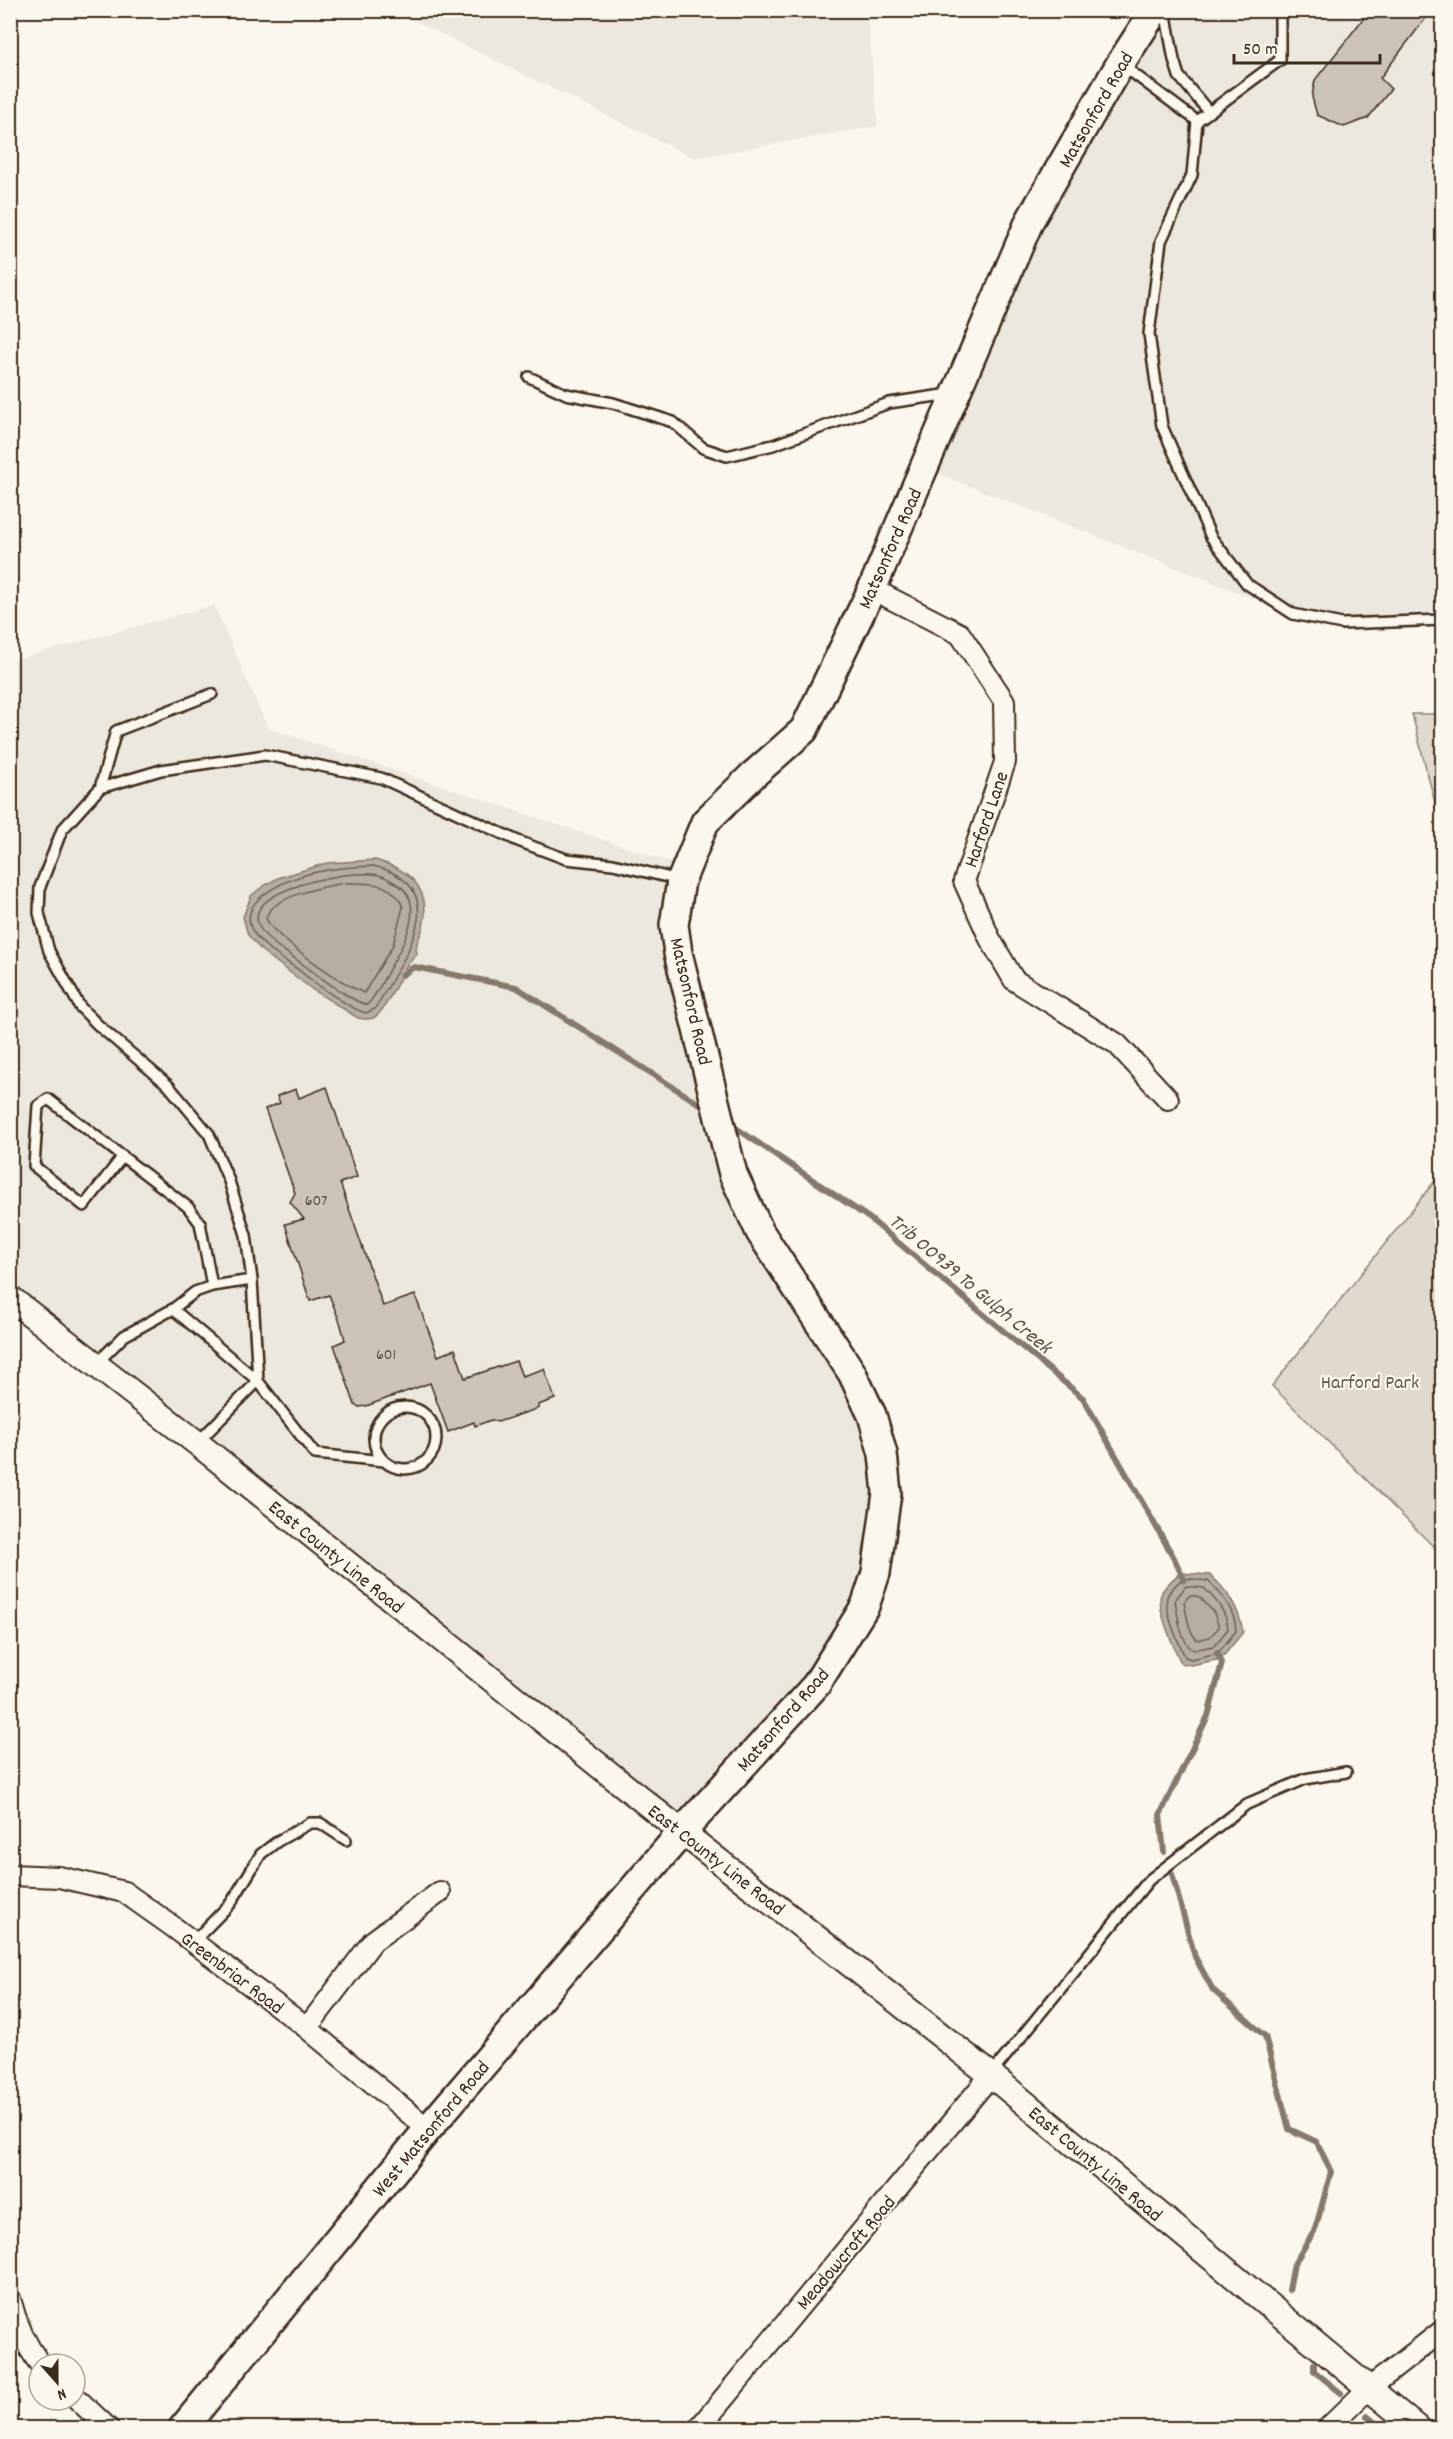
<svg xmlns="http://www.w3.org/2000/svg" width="1453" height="2439" font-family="Dekko,sans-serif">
<rect width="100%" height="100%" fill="#fbf7ec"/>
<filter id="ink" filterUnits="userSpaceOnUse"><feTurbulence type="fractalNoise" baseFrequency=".0167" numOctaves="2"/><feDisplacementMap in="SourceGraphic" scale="12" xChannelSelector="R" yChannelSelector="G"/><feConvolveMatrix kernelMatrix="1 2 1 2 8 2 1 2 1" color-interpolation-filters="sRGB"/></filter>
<g filter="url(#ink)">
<path fill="#ede8dd" d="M403 11H867L878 126 694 158 411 19Z
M1155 11H1442V620L1342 624 1293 614 924 468 1030 220Z
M214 605 268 728 688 868 674 925 733 1174 883 1454 865 1606 682 1832 11 1298 10 661Z"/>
<path fill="#dfd9ce" stroke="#8d8276" stroke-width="1.5" d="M1412 714H1442V830Z
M1442 1172V1555L1272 1386Z"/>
<path fill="#b6aea2" stroke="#85796d" stroke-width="1.5" d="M375 860C409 869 432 888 423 927 421 936 414 944 417 954 402 965 387 1013 373 1018 368 1020 363 1019 358 1018L313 990 262 951 248 935 243 917 251 896 262 887 278 878 327 863Z
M1180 1573 1210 1575C1228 1591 1239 1608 1243 1632L1221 1659 1191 1665 1181 1663C1175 1650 1156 1608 1161 1594 1164 1586 1174 1578 1180 1573Z"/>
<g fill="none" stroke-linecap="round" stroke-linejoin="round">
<path stroke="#6c5f53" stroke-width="1.5" d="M374 866C459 888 401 963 375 1009L366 1013C350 1009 313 982 300 971 285 960 265 949 254 933 245 919 250 906 261 897 292 872 335 867 374 866Z
M344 875C353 874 363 873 372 874 381 874 389 879 397 884 427 903 404 944 391 966 384 978 377 995 367 1005 350 1001 316 974 301 963 287 952 267 942 259 926 244 893 323 878 344 875Z
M345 883C369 883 393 881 403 907L393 945 364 993C345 985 272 937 266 918 271 896 326 886 345 883Z
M1183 1578 1208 1581C1223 1595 1235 1610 1236 1631L1218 1653 1191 1659 1185 1657C1179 1644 1164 1610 1167 1597 1169 1590 1178 1583 1183 1578Z
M1186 1586 1204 1588C1216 1600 1227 1612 1228 1629L1214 1646 1193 1650C1180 1641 1178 1616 1175 1600Z
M1190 1595 1200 1597 1214 1613 1219 1627 1210 1637 1197 1640C1188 1631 1187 1615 1184 1602Z"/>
<path stroke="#85796d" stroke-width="6" d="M402 975 414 967 516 987 709 1110
M730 1124 869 1218 1083 1398 1174 1558 1184 1580
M1164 1852 1160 1815 1208 1716 1222 1663 1217 1652
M1172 1874 1195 1957 1213 1990 1265 2036 1289 2129 1317 2142 1331 2172 1315 2230 1294 2264 1289 2290
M1314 2364V2371L1341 2393
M10 2381 13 2384
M1367 2416 1382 2428"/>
</g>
<path fill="#ccc4b9" stroke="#3b2a1e" stroke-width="1.5" d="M1370 10H1432L1380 78 1391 89 1368 118 1344 127 1317 115 1312 97 1315 80Z
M327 1087 357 1177 340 1183 383 1306 415 1295 438 1356 455 1349 465 1378 516 1361 522 1376 544 1369 555 1399 538 1405 539 1408 498 1422 491 1420 475 1426 474 1422 448 1432 430 1383 366 1406 359 1407 355 1405 334 1345 345 1340 340 1322 329 1295 310 1301 285 1224 304 1219 290 1202 295 1193 265 1109 280 1103 277 1096 296 1089 299 1098Z"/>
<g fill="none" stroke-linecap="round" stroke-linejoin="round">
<g stroke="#3b2a1e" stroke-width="14">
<path id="service" d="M1165 10 1174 60 1179 76 1209 112
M1280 10V60L1197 121 1192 175 1161 241 1149 334 1162 426 1211 537 1247 584 1293 614 1342 624 1442 620
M1122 65 1197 121
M529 377 566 394 613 403 673 422 703 448 727 456 773 445 889 403 950 394
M212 694 116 731 100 788 161 770 265 755 381 778 518 841 566 859 613 864 679 880
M100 788 62 830 40 887 39 913 49 951 80 1007 99 1026 168 1085 209 1134 229 1181 246 1235 252 1280
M123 1156 84 1206 34 1166 38 1106 48 1099 188 1207 200 1223 212 1286
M96 1364 124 1336 173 1309
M374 1438a31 31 0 1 1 62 0a31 31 0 1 1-62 0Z
M197 1443 258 1381 252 1280 212 1286 195 1292 173 1309 258 1381 315 1454 384 1461
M193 1942 231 1903 261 1854 278 1841 310 1823H320L346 1840
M992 2073 1149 1880 1247 1804 1305 1779 1346 1772"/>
</g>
<g stroke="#3b2a1e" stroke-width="24">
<path id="minor" d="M872 589 960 634 1004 701 1005 762 964 881 990 939 1014 980 1117 1044 1168 1099
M10 1875 59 1877 124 1892 172 1926 307 2028 428 2129
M307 2028 373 1941 440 1892
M10 2299C16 2323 25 2344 40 2364
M75 2397 108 2428
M699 2428 991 2075
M1328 2428 1368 2389 1442 2331"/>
</g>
<g stroke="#3b2a1e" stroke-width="28">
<path id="tertiary" d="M10 1298 197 1443 682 1832 991 2075 1417 2428"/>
</g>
<g stroke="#3b2a1e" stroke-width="32">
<path id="secondary" d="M183 2428 428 2129 682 1832 816 1685 865 1606 876 1573 887 1493 883 1454 872 1415 852 1373 760 1232 733 1174 678 953 674 925 681 881 705 822 753 775 804 730 872 589 1030 220 1120 64 1155 10"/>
</g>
<use href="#service" stroke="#fbf7ec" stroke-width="9"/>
<use href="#minor" stroke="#fbf7ec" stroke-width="20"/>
<use href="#tertiary" stroke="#fbf7ec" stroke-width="24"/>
<use href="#secondary" stroke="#fbf7ec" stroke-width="27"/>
</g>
</g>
<g text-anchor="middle" stroke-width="4.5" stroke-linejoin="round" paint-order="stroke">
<g font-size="16" fill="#5f5045">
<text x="316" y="1205">607</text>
<text x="386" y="1359">601</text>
</g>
<g font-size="20" fill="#3b2a1e" stroke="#fbf7ec">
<text transform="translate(1095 109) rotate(-60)" y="7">Matsonford Road</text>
<text transform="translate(889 548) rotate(-66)" y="7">Matsonford Road</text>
<text transform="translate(985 819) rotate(-71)" y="7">Harford Lane</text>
<text transform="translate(692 1001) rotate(77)" y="7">Matsonford Road</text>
<text transform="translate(337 1556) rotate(39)" y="7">East County Line Road</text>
<text transform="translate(782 1719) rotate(-49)" y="7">Matsonford Road</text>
<text transform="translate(717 1859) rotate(38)" y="7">East County Line Road</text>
<text transform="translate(233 1972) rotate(37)" y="7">Greenbriar Road</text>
<text transform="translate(430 2128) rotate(-50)" y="7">West Matsonford Road</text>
<text transform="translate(1096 2163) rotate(40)" y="7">East County Line Road</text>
<text transform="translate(845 2252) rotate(-50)" y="7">Meadowcroft Road</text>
</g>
<g font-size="20" fill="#64564a" stroke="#fbf7ec">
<text x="1370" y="1388">Harford Park</text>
</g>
<g font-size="21" font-style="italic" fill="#605246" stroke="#fbf7ec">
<text transform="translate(971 1283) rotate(40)" y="7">Trib 00939 To Gulph Creek</text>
</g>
</g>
<rect width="1453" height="2439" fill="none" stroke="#fbf7ec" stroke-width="36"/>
<rect x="18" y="18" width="1417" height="2403" fill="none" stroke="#3b2a1e" stroke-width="2" filter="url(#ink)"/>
<g transform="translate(57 2382) rotate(159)"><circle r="28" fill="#fbf7ec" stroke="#aea59a" stroke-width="1.5"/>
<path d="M0-4.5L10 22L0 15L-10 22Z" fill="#3b2a1e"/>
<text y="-9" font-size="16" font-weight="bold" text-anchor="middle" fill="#3b2a1e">N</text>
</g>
<path d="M1234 54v9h146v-9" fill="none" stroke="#3b2a1e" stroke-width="3"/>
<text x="1243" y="54" font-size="18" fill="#3b2a1e" stroke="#fbf7ec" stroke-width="4.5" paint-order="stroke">50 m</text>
</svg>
